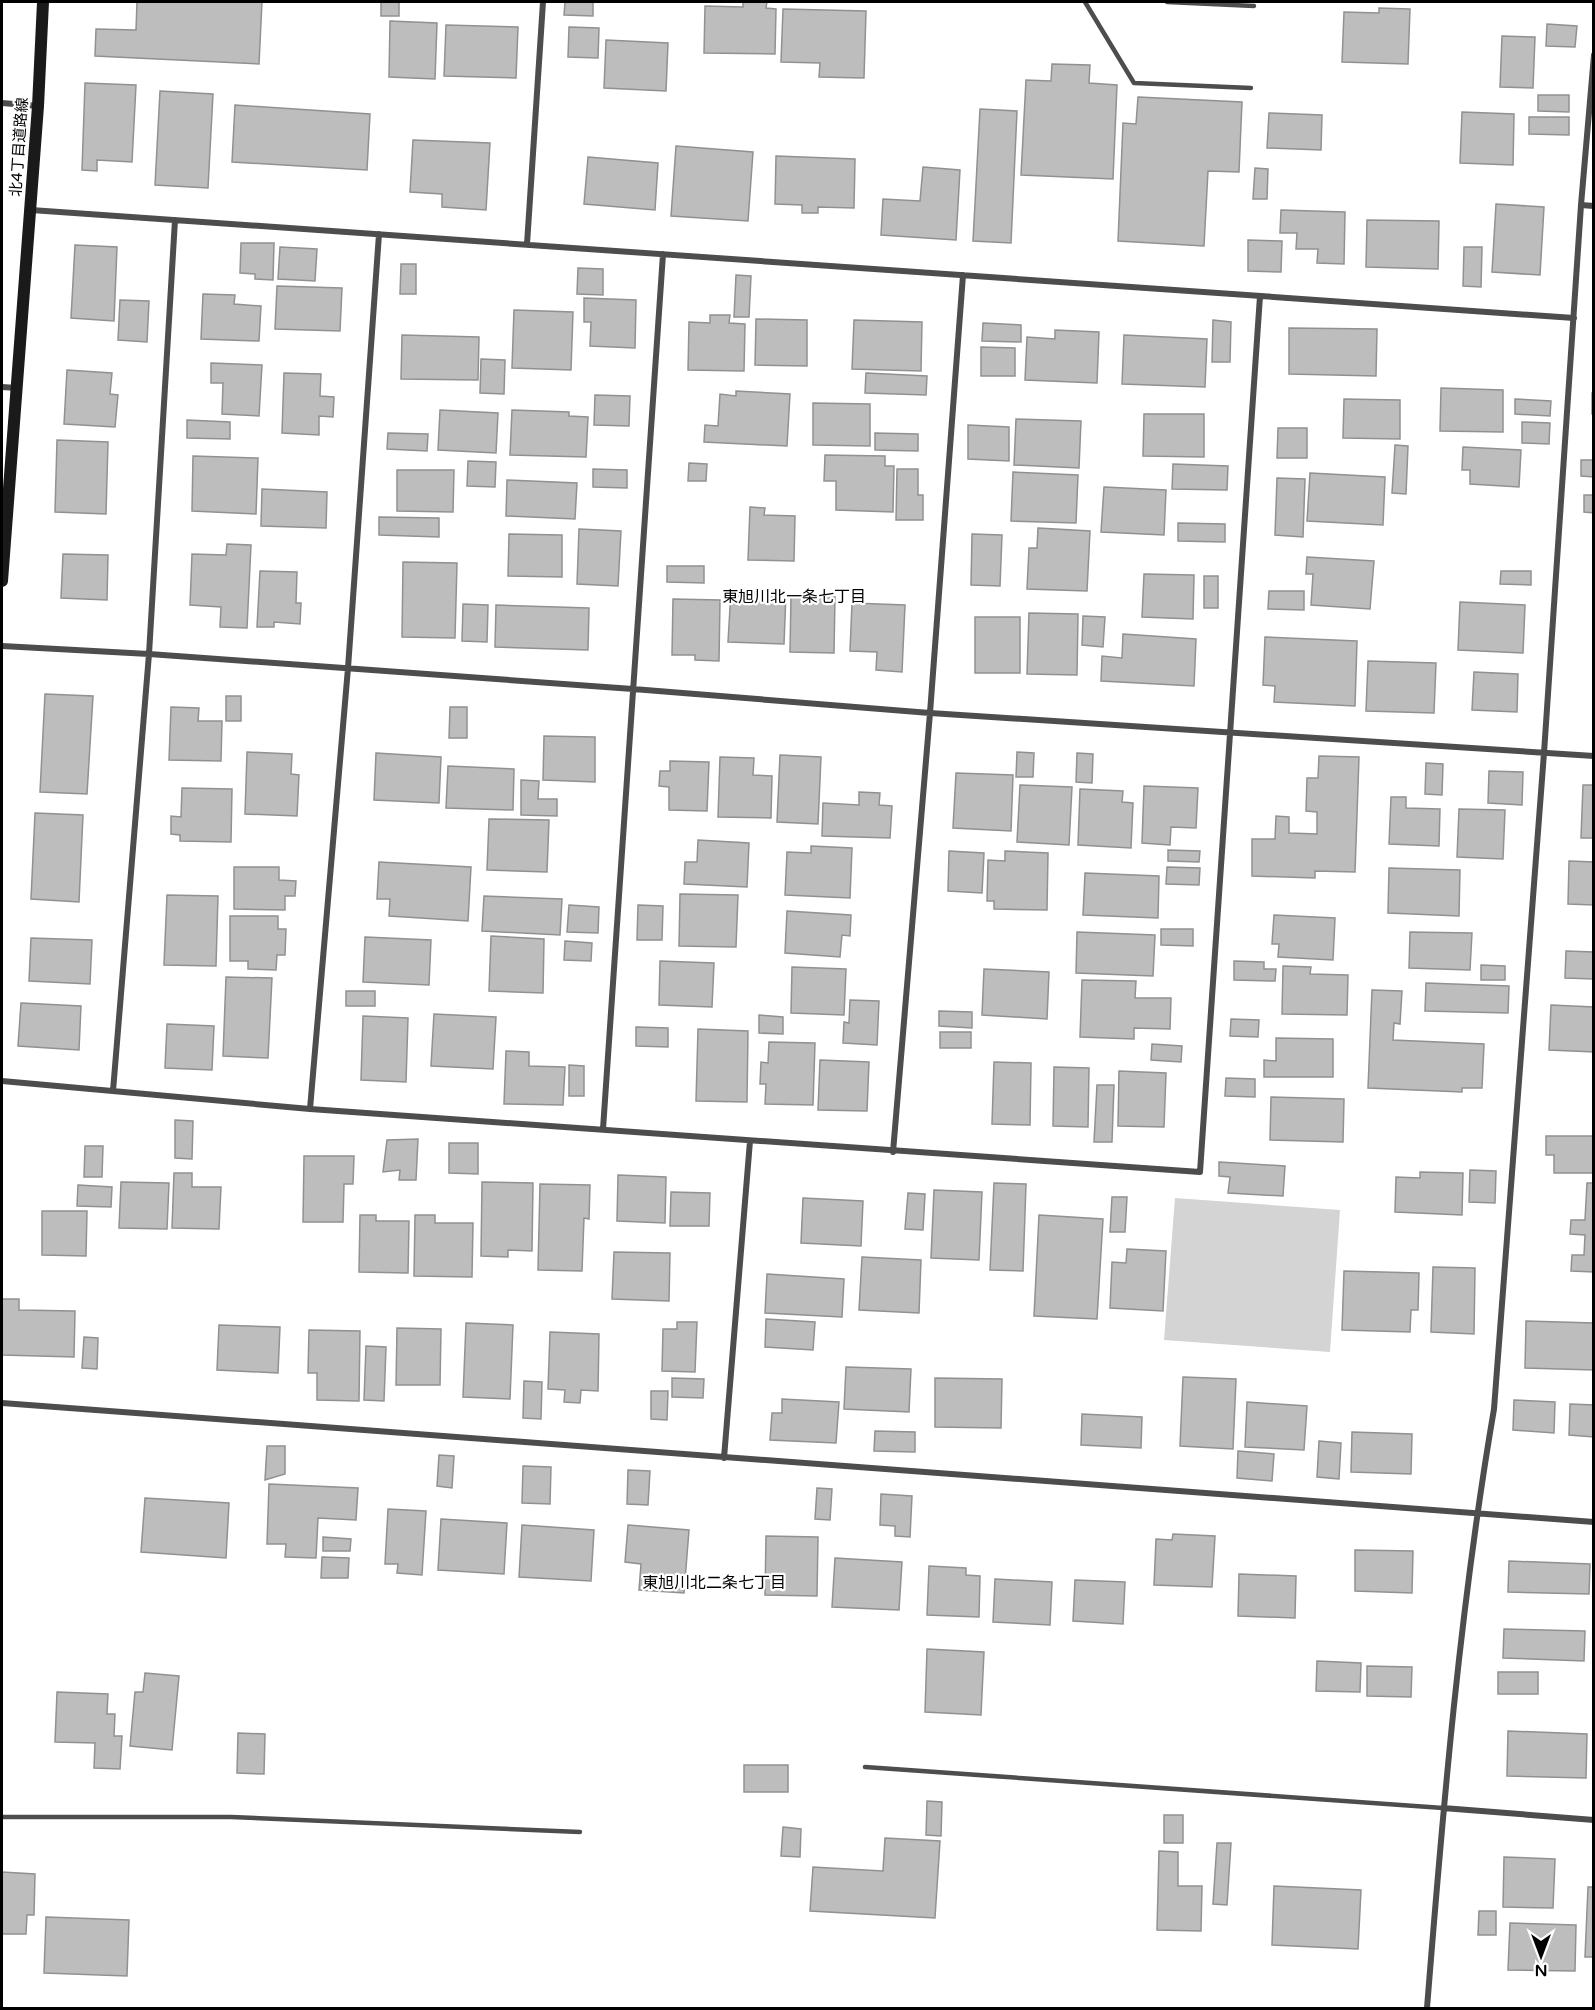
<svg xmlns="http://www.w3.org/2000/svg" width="1595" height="2010" font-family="'Varela Round','Noto Sans JP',sans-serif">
<rect width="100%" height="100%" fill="#fff"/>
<path fill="#d4d4d4" d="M1175 1198 1340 1210 1330 1352 1164 1340Z"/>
<path fill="#bdbdbd" stroke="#919191" stroke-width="1.5" d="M137 2H262L259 64 95 56 96 29 136 30Z
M381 2H399V16H381Z
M565 2H593V16L564 15Z
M743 2H767L766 8 776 9 775 54 704 53 705 6 743 7Z
M1379 8 1410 9 1408 64 1342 62 1344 12 1379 13Z
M783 9 866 11 864 78 819 77 820 63 781 62Z
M390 21 437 23 435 79 389 77Z
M1547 24 1577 26 1575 47 1546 46Z
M446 25 518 27 516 78 444 76Z
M569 27 599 28 598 58 568 57Z
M1502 36 1535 37 1533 88 1500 87Z
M606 40 668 43 666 91 604 88Z
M1052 64 1090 65 1089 83 1117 85 1113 179 1021 175 1026 80 1051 81Z
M85 83 136 85 132 162 97 160V171L82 170Z
M160 91 213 94 208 188 155 185Z
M1538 95H1569V112L1538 111Z
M1138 97 1242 102 1239 172 1208 171 1204 246 1118 241 1123 123 1136 124Z
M235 105 370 114 367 170 232 162Z
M980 109 1017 111 1011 243 973 241Z
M1462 112 1514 114 1513 165 1460 163Z
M1269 113 1322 115 1321 150 1267 148Z
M1529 117H1569V135L1529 134Z
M413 140 490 143 486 210 442 207V194L410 192Z
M676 146 753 152 748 221 671 216Z
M776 156 855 159 854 208 818 207V213H802V205L775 204Z
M588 157 658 163 655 210 584 204Z
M923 167 960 170 956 240 881 235 883 199 920 201Z
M1255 168 1268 169 1267 199H1253Z
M1496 204 1544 207 1540 275 1492 272Z
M1281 210 1345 212 1344 264 1317 263 1318 249H1296L1297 233H1280Z
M1367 220 1439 221 1438 269 1366 267Z
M1248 240 1282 241 1281 272 1248 271Z
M241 243H274L273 280 255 279V274L240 273Z
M75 245 117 247 114 321 71 318Z
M280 247 317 249 315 281 278 279Z
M1464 247H1482L1481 287 1463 286Z
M401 264H416V294H400Z
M578 268 603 269V295L577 294Z
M736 275 751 276 749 317H734Z
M277 286 342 288 340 331 275 329Z
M203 294 235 295 234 304 261 306 259 341 201 339Z
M584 298 636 300 635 348 590 346 591 322H584Z
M120 300 149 301 147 342 118 340Z
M514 310 573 312 571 370 512 368Z
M710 315H730L729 323 745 324 744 371 688 370 689 322 710 323Z
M756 319 807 320V366L755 365Z
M854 320 922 322 921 371 852 369Z
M1213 320 1231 322 1230 362H1212Z
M983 323 1021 325V342L982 341Z
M1289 328 1377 329 1376 376 1289 374Z
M1055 330 1099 332 1097 383 1025 380 1027 337 1055 339Z
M402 335 479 337 478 380 401 379Z
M1124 335 1207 339 1205 387 1122 384Z
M981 347 1015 348V376H981Z
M481 359 505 360 504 394 480 393Z
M211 363 262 365 259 416 222 414 223 383H211Z
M67 370 112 373 110 394 118 395 115 427 64 424Z
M284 373 321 374 320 396 334 397 333 417 319 416V435L282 433Z
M866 373 927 376 926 395 865 393Z
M1441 388 1503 390V432L1440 431Z
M736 391 790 394 787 446 704 442 705 425 718 426 720 394 736 396Z
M1592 393H1594V415L1592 414Z
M595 395 630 396 629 426 594 425Z
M1344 399 1400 400V439L1343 438Z
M1515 399 1551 401 1550 416 1515 414Z
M813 403 870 404V446L813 445Z
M440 410 498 413 496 453 438 450Z
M512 410 569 412V416L588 417 586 457 510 455Z
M1144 414H1204V457L1143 456Z
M1016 419 1081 421 1079 468 1014 465Z
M187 420 230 422V439L187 438Z
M1522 422 1550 423 1549 444 1522 443Z
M968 425 1009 427V461L968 459Z
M1278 428H1307V458H1277Z
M388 433 428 434 427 451 387 449Z
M875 433 918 434V451L875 450Z
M57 440 108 442 106 514 55 512Z
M1395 445 1408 446 1406 494 1392 493Z
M1463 447 1521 450 1519 487 1470 484V470H1462Z
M825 455 885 456V466H894L893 512 836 510V481H824Z
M193 456 258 458 256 514 192 511Z
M1581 460H1594V477L1581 476Z
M468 461 496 462 495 487 467 486Z
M689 463 707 464 706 481H688Z
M1173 464 1228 466 1227 490 1172 489Z
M593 469 627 470V488L593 487Z
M897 469H918V495H923V520H896Z
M397 470H454L453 512 397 511Z
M1013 472 1078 475 1076 523 1011 521Z
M1310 473 1385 477 1383 525 1307 521Z
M1277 478 1305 479 1303 537 1275 535Z
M507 480 577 483 575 519 506 516Z
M1104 487 1166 490 1164 535 1101 532Z
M262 489 327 492 326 528 261 526Z
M1584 495H1594V513L1584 512Z
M750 507 765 508 764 515 795 516 794 561 748 560Z
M379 517 439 518V537L379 535Z
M1178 523 1225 524V542L1178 541Z
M1038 528 1090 531 1087 591 1027 589 1029 548H1037Z
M579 529 621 531 618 586 577 584Z
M509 534 562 535V577L508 576Z
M972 534 1002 535 1000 586 971 585Z
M227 544 251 545 247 628 220 627 221 607 190 605 192 554 226 555Z
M63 554 108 555 107 600 61 598Z
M1307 557 1374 561 1370 609 1311 605 1313 574H1306Z
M403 562 457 563 455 638 402 637Z
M667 566H704V583L667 582Z
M260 571 297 572 296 603H301L300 624 274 622V627H257Z
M1501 571H1531V585L1500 584Z
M1144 574 1194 575 1193 619 1142 617Z
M1204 576H1218V608H1204Z
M731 591 786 593 784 644 728 642Z
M1269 591H1304V610L1268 609Z
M791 596 835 597 834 653 790 652Z
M673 599 720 600 719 661 695 660V655H672Z
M1460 602 1525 605 1523 653 1458 650Z
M852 603 905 605 902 672 876 670 877 652 850 651Z
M463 604 488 605 487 642 462 641Z
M496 605 589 608 588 650 495 647Z
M1029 613 1078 614 1077 675 1027 674Z
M1083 616 1105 617 1103 647 1082 645Z
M975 617H1020V673H975Z
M1123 634 1196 639 1194 686 1101 681 1102 656 1122 658Z
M1265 637 1357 641 1355 706 1274 702 1275 686 1263 685Z
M1368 661 1436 663 1434 713 1366 711Z
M1474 672 1518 674 1517 712 1472 710Z
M45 694 93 696 87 794 40 792Z
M226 696H241V721H226Z
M171 707 199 708 198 721H222L221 761 169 760Z
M450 707H467V738H449Z
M544 736 595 737V782L543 780Z
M247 752 292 754 291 774 299 775 297 816 245 814Z
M1017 752 1034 753 1033 777H1016Z
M376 753 441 757 439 803 374 800Z
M1077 753 1093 754 1092 783 1076 782Z
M780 755 821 757 818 824 777 822Z
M1319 756 1359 757 1355 872 1315 871V878L1252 876V839H1275L1276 816 1289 817V833L1317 834V812L1306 811 1307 778H1318Z
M720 757 754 758 753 775 772 776 771 818 718 817Z
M670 761 709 762 707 811 669 810V787L659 786 660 771H670Z
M1426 763 1443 764 1442 795 1425 794Z
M448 766 514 769 513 810 446 808Z
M1489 771 1523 772 1522 805 1488 803Z
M956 773 1013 775 1011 831 953 828Z
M521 780 539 781 538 799H557V816L521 815Z
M1020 785 1072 787 1069 845 1017 842Z
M1583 785H1594V838H1581Z
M1144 786 1198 788 1196 828 1171 827 1170 845 1142 843Z
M182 788 232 789 231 842 180 841V835L171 834V816L181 817Z
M1080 789 1123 791 1122 802 1133 803 1131 848 1078 845Z
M859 792 880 793 879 805 892 806 890 838 822 836 823 803 859 805Z
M1391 797H1406V808L1440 809 1439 846 1389 844Z
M1459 809 1505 810 1503 859 1457 857Z
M35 813 83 815 79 902 31 899Z
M489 819 549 820 547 872 487 870Z
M698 840 749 843 747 887 684 884 685 862H697Z
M811 846 852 848 850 898 785 895 787 852 811 853Z
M1168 850 1200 851 1199 862 1168 861Z
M949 851 984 853 982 893 948 891Z
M1005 851 1048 853 1047 910 994 909V901H987L988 860 1005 861Z
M1569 861 1594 862V905L1568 904Z
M379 862 471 867 468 921 389 916 390 899H377Z
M234 867H279V880L296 881 295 896H285V910L234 909Z
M1167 867 1200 868 1199 885 1166 884Z
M1389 868 1460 870 1459 916 1388 913Z
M1085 873 1159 876 1158 918 1083 915Z
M680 894 738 895 736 947 679 946Z
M167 895 218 896 216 966 164 965Z
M484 896 562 899 560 935 482 931Z
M569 905 599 907 598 933 567 932Z
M638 905 663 906 662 940H637Z
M787 911 851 915 850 936 842 935 840 957 785 953Z
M1274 915 1335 918 1333 960 1278 957 1279 944H1272Z
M230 916H278V929H286L285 955H277L276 970 248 969V961H230Z
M1161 929H1193V946L1161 945Z
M1077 932 1155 935 1153 976 1076 973Z
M1410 932 1472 933 1470 970 1409 968Z
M491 936 544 939 543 993 489 991Z
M365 937 431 940 429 985 363 982Z
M31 938 92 940 90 984 29 981Z
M565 941 592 943 591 961 564 960Z
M1566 951 1594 952V979L1565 978Z
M660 961 714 963 712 1007 659 1005Z
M1234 961 1264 962V969H1276L1275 981 1234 980Z
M1481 965 1505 966V980H1481Z
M1283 966 1311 967 1310 974 1348 975 1347 1015 1282 1014Z
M792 967 846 969 844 1015 791 1013Z
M984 969 1049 972 1047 1019 982 1015Z
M226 977 272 978 268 1058 223 1056Z
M1082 980 1136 981 1135 998H1171L1170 1029 1134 1028V1039L1080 1037Z
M1426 983 1509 986 1508 1013 1425 1011Z
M1372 990 1402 991 1400 1024 1394 1023 1393 1040 1484 1044 1482 1088H1462V1092L1368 1088Z
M346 991H375V1006H346Z
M850 1000 879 1001 877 1045 843 1043 844 1022 849 1023Z
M21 1003 81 1006 79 1050 18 1046Z
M1551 1005 1594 1007V1052L1549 1050Z
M939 1011 972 1012V1028L939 1026Z
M434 1014 496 1017 493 1069 431 1066Z
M759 1015 783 1017V1034L759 1033Z
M363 1016 408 1018 406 1082 361 1080Z
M1231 1019 1259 1020 1258 1037 1230 1036Z
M167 1024 214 1026 212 1070 165 1068Z
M636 1027 668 1028V1047L636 1046Z
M698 1029 748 1031 747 1102 696 1101Z
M940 1032H971V1048H940Z
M1276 1038 1333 1039V1077H1264V1060L1276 1061Z
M769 1042 815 1043 813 1105 765 1104 766 1084H760L761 1062 768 1063Z
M1152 1044 1182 1046 1181 1062 1151 1060Z
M506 1051 529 1052V1066L565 1067 563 1105 504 1104Z
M820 1060 869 1062 867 1111 818 1110Z
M994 1062 1031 1063 1030 1125 992 1124Z
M569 1065 584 1066V1096H569Z
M1054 1067 1089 1068 1088 1127 1053 1126Z
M1119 1071 1166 1073 1164 1127 1118 1126Z
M1226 1078 1255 1079V1097L1225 1096Z
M1097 1085H1114L1112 1142H1094Z
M1271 1097 1344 1099 1343 1142 1270 1140Z
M175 1120 193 1121 192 1159 175 1158Z
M1546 1136H1594V1173H1554V1155H1546Z
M418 1139 416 1180H399L400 1170 383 1172 387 1140Z
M449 1143H478V1174L449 1173Z
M85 1146H103L102 1177H84Z
M304 1156H354L353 1184H344L343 1222H303Z
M1219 1162 1285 1166 1283 1196 1228 1193 1230 1177 1219 1176Z
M1470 1170 1496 1171 1495 1203 1469 1202Z
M1420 1172 1463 1173 1462 1215 1395 1212 1396 1177 1420 1178Z
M174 1173H192V1187H221L219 1229 172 1228Z
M618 1175 666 1177 665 1223 617 1221Z
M121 1182 169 1183 167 1229 119 1228Z
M482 1182 533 1183 532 1251 508 1250V1257L481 1256Z
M994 1183 1026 1184 1023 1271 990 1270Z
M1587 1183H1594V1272L1571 1271 1572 1255H1584L1585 1235 1570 1234 1571 1220H1585Z
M540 1184 590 1185 589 1219 584 1218 582 1271 538 1270Z
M78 1185 112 1187 111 1207 77 1206Z
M934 1190 982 1192 979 1260 931 1258Z
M671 1192 710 1193 709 1226H670Z
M908 1193 925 1194 923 1230 905 1229Z
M1112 1197H1127L1125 1232H1110Z
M803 1198 863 1201 861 1246 801 1243Z
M42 1211H87L86 1256 42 1255Z
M360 1215H376V1221H409L408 1273 359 1272Z
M415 1215H435V1223H473L472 1277 414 1276Z
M1039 1215 1103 1219 1097 1319 1034 1316Z
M1127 1249 1166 1251 1163 1311 1110 1308 1112 1262 1126 1263Z
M614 1252 670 1253 669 1301 612 1299Z
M862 1257 921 1260 919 1313 859 1310Z
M1433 1267 1475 1268 1474 1334 1431 1332Z
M1344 1271 1419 1273 1418 1310H1411L1410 1332 1342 1330Z
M767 1274 844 1279 842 1317 765 1313Z
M2 1299H19V1310L75 1311 74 1357 2 1355Z
M766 1319 815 1322 813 1350 765 1347Z
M1526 1321 1594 1323V1370L1525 1368Z
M677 1322H697L695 1372 662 1371 663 1329H677Z
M466 1323 513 1325 510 1399 463 1397Z
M219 1325 280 1327 278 1373 217 1370Z
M397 1328 441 1329 440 1385H396Z
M309 1330 360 1331 359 1401 317 1400V1373H308Z
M550 1332 599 1334 598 1391 581 1390 580 1403 564 1402 565 1390 548 1389Z
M84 1337 98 1338 97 1369 82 1368Z
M366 1346 386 1347 384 1401 364 1400Z
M846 1367 911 1369 909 1412 844 1409Z
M1183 1377 1236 1379 1233 1449 1180 1446Z
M672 1378 704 1379 703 1398 672 1397Z
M935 1378 1002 1379 1001 1428 935 1427Z
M524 1381 542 1382 541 1419 523 1418Z
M651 1391H668L667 1420 651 1419Z
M782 1399 839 1402 836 1443 770 1440 772 1413H782Z
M1514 1400 1555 1402 1554 1433 1513 1430Z
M1247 1402 1307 1406 1304 1450 1245 1447Z
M1570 1404 1594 1405V1437L1569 1435Z
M1082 1414 1142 1417 1141 1448 1081 1445Z
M875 1431 915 1432V1452L874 1451Z
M1352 1432 1412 1434 1411 1474 1351 1472Z
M1319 1441 1341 1443 1339 1479 1317 1477Z
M267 1446H285V1474L265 1480Z
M1238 1451 1274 1454 1272 1481 1237 1478Z
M439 1455 454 1456 452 1488 437 1486Z
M523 1466 551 1467 550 1504 522 1503Z
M628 1470 650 1471 648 1505 627 1504Z
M269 1484 358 1488 356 1520 318 1518 316 1558 285 1557 286 1544H267Z
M817 1488 832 1489 830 1520 815 1519Z
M881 1494 912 1496 910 1537 895 1536V1526L880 1525Z
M145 1498 229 1503 226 1558 141 1552Z
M388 1509 426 1511 422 1575 397 1573 398 1564H385Z
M441 1519 507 1523 504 1574 438 1570Z
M522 1525 594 1530 591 1581 519 1577Z
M628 1525 689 1530 684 1593 639 1590 641 1564 625 1562Z
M1173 1534 1215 1536 1212 1587 1154 1585 1156 1539 1172 1540Z
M766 1536 818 1537 817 1596 765 1595Z
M323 1537 351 1539 350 1551H323Z
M1355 1550 1413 1551 1412 1593 1355 1591Z
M322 1557 349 1558 348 1578H321Z
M835 1558 902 1562 899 1610 832 1607Z
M1509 1561 1590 1564 1589 1594 1508 1592Z
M929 1566 966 1568V1575L980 1576 979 1617 927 1615Z
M1239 1574 1296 1576 1295 1618 1238 1616Z
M995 1579 1052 1582 1050 1625 993 1622Z
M1075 1580 1125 1582 1123 1624 1073 1621Z
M1504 1629 1585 1631 1584 1661 1503 1658Z
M927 1649 984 1652 981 1715 925 1712Z
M1317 1661 1361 1663 1360 1692 1316 1691Z
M1367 1666 1412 1667 1411 1697 1367 1696Z
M1498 1672H1538V1694H1498Z
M145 1673 179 1676 172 1750 130 1746 135 1692H143Z
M57 1692 108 1694 107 1714H115L114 1736H122L120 1769 94 1768 95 1743 55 1742Z
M1508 1731 1587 1734 1586 1778 1507 1776Z
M238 1733 265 1734 264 1774 237 1773Z
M744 1765H788V1792H744Z
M927 1801 942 1802 941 1836 926 1835Z
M1164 1815H1183V1843H1164Z
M783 1827 801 1829 800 1857 781 1856Z
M885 1838 940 1841 935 1918 810 1911 813 1867 883 1871Z
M1217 1843H1231L1227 1905 1213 1904Z
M1159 1851 1178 1852V1886H1202L1201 1931 1157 1930Z
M1504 1857 1555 1859 1553 1908 1503 1907Z
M2 1872 35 1874 34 1915H27L26 1934H2Z
M1274 1886 1361 1890 1358 1949 1272 1945Z
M1588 1887H1594V1957H1585Z
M1479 1911H1496V1935H1478Z
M46 1917 129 1920 127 1976 44 1973Z
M1510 1923 1576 1925 1575 1971 1508 1970Z"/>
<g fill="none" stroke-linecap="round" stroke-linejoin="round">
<path stroke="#4d4d4d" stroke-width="4.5" d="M1085 2 1134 83 1251 88
M1167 2 1254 6
M865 1767 1443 1808
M2 1817H231L580 1832"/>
<path stroke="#4d4d4d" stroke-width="6" d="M2 103 38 106
M1581 205 1594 206
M31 210 1574 318
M527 244 543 2
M2 387 17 388
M2 646 149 654 633 689 930 713 1594 756
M2 1081 310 1109 1200 1172 1260 296
M113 1091 149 654 175 220
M310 1109 348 668 379 234
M603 1129 663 254
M893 1152 930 713 963 275
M2 1403 1594 1522
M724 1458 750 1141
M1443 1808 1594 1820
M1427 2008C1443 1808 1460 1607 1494 1409L1544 753 1581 205 1594 55"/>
<path stroke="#1a1a1a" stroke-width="12" d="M2 581 38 106 43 2"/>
</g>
<g text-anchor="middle" stroke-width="4.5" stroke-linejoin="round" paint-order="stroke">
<g font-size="15" fill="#000" stroke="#fff">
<text transform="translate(19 147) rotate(-86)" y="5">北4丁目道路線</text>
</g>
<g font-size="16" fill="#000" stroke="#fff">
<text x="794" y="602">東旭川北一条七丁目</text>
<text x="714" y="1588">東旭川北二条七丁目</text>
</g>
</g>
<rect width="1595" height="2010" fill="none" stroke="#000000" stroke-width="6"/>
<g transform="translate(1541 1956) rotate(180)" stroke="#ffffff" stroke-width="4.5" paint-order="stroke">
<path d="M0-4.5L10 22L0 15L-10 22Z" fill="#000000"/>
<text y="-9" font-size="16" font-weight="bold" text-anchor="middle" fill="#000000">N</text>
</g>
</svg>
